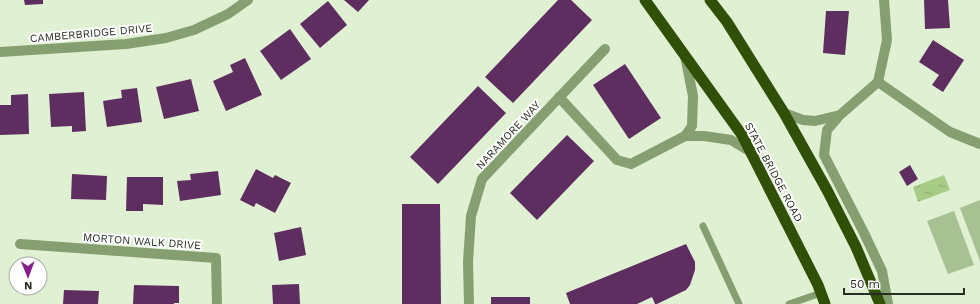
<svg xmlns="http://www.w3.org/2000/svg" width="980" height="304" font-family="'Work Sans',sans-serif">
<defs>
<pattern id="water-ripples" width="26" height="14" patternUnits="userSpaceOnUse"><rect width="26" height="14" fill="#a7cc86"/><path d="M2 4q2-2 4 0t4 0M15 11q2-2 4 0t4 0" fill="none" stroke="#90af73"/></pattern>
</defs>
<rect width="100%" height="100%" fill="#e0f0d3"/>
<path fill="#a7c192" d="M980 200V261L960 208Z
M954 211 974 265 948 274 927 221Z"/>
<path fill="url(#water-ripples)" d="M944 175 950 190 918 202 913 187Z"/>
<path fill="#5f2e61" d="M24 0H43V4L25 5Z
M344 0H369L358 12Z
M558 0H571L592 20 513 103 485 77Z
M924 0H948L950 28 925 29Z
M328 1 347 25 320 48 300 24Z
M826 11H849L845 55 823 53Z
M290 29 311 59 281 80 260 51Z
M933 40 964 60 943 92 932 85 939 75 919 62Z
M245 58 262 95 226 111 213 81 233 72 230 65Z
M625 64 661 118 629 139 593 85Z
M191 79 199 111 164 119 156 87Z
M478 86 506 113 438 184 410 157Z
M137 88 142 122 107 127 103 101 122 98 121 90Z
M84 92 86 131 72 132V126L51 127 49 94Z
M28 94 29 134 0 135V105H11V95Z
M567 135 594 161 537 220 510 193Z
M910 165 918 179 907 186 899 172Z
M256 169 273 178 275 175 291 183 275 213 256 203 254 207 240 200Z
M218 171 221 195 180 201 177 181 191 180 190 174Z
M72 174 107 176 106 200 71 199Z
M127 177H163V205L143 204V211H126Z
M402 204H440L441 304H402Z
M301 227 306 255 279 261 274 233Z
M686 244 695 262V270L690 285 686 290 657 304H655L652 297 637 304H570L566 293Z
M299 284 300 304H273L272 285Z
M134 285 179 286V303H174V304H133Z
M64 290 99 291 98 304H63Z
M491 297H530V304H491Z"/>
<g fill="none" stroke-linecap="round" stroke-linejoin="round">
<path stroke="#869f70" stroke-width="7" d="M703 226 739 304
M789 304 821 293"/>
<path stroke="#869f70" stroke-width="10" d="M0 52 126 44 166 38 194 30 228 14 248 0
M878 82 950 132 980 144
M559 97 617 160 631 164 685 136 692 126 693 96 685 56
M784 113 803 120 815 121 840 115 878 82 887 40 884 0
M840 115 827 130 824 155 864 233 882 271 888 304
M685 136H704L731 140 751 152
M20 244 216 258 217 304
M469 304 468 262 471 216 482 179 605 49"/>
<path stroke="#305008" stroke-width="11" d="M645 0 742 135 818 285 825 304
M710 0 727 22 784 113 827 190 856 247 880 304"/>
</g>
<g text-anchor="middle" stroke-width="4" stroke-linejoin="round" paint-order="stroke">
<g font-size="11" fill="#262c21" stroke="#fff">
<text transform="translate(91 33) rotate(-5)" y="4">CAMBERBRIDGE DRIVE</text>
<text transform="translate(508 135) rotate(-47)" y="4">NARAMORE WAY</text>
<text transform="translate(774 172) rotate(62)" y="4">STATE BRIDGE ROAD</text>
<text transform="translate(142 241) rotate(4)" y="4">MORTON WALK DRIVE</text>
</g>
</g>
<g transform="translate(28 276) rotate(179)"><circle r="19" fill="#ffffff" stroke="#a8aba6"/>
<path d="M0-3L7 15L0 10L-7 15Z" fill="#86218a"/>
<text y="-6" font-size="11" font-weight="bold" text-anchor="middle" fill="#262c21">N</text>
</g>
<path d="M844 288v6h120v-6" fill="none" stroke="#262c21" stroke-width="2"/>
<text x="850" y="288" font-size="12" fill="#262c21" stroke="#ffffff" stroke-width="3" paint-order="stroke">50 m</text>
</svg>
